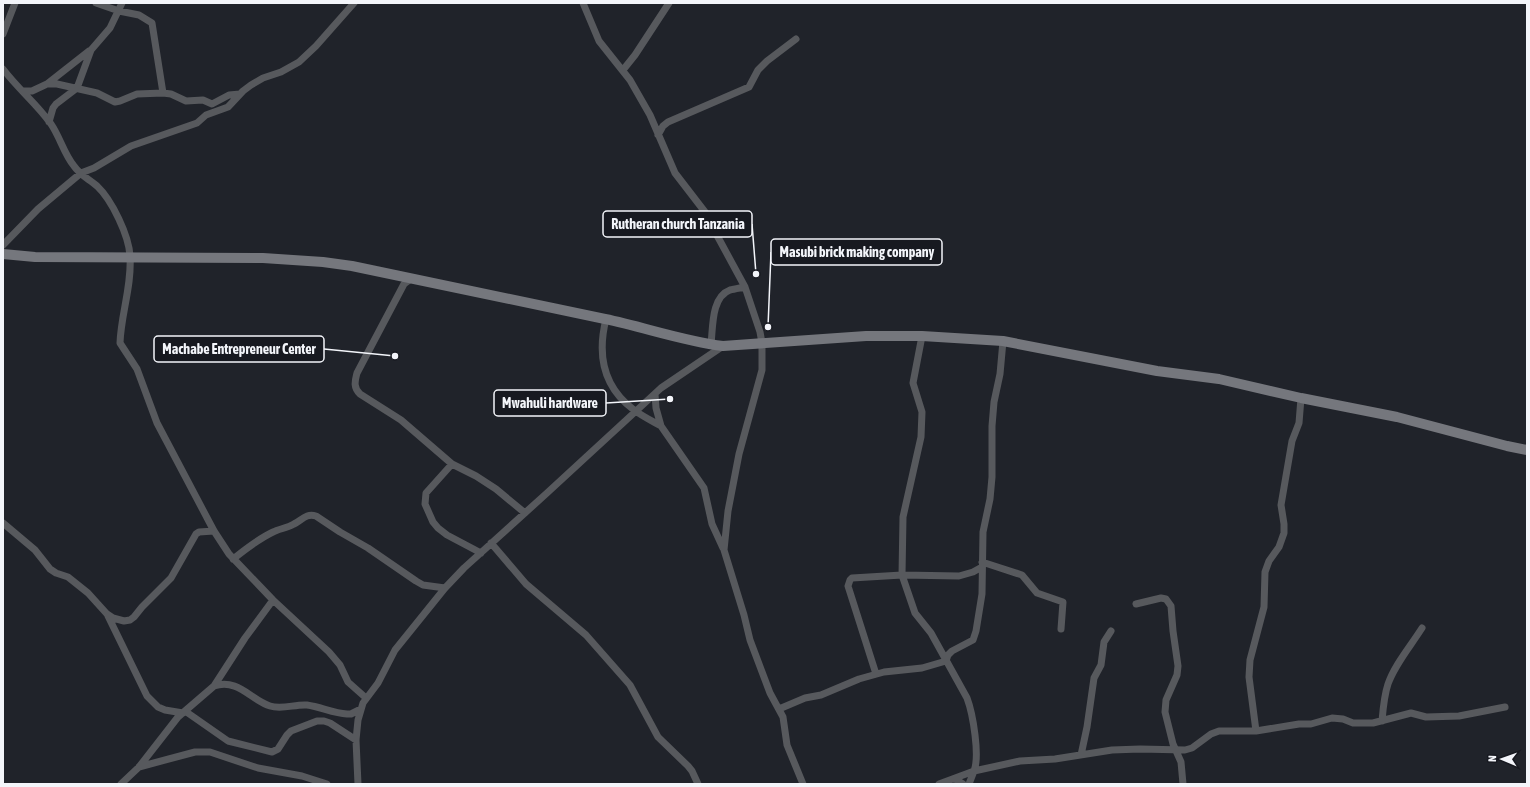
<svg xmlns="http://www.w3.org/2000/svg" width="1530" height="787" font-family="'Asap Condensed',sans-serif">
<rect width="100%" height="100%" fill="#20232a"/>
<g fill="none" stroke-linecap="round" stroke-linejoin="round">
<path stroke="#57595d" stroke-width="7" d="M96 3 119 11 139 15 152 23 163 93
M583 3 599 41 630 80 650 115 675 173 705 212 713 228 745 287 760 332 762 343V370L739 454 728 511 724 550 744 615 750 640 770 693 783 717 787 745 803 784
M3 34 15 3
M3 69C18 89 37 104 51 124 60 137 64 154 74 166 80 175 89 179 97 186 112 200 129 236 130 256 132 286 121 314 120 343L137 369 157 423 214 531 229 554 273 600 329 652 340 665 348 682 366 698
M623 70 635 55 669 3
M47 84 89 51
M23 91H32L47 84H57L97 93 115 102 120 101 137 94 163 93 171 94 186 101 203 100 212 104 229 95 240 94
M49 122 53 108 56 104 77 88 91 50 110 28 122 3
M658 135 663 126 668 122 749 87 758 70 767 61 796 39
M3 245 38 209 81 173 94 168 131 146 197 123 206 115 228 107 243 91 251 85 263 78 281 72 299 62 316 46 354 3
M411 279 404 284 357 373C355 381 353 387 360 394L401 420 452 464 476 476 496 489 525 513
M606 319C597 355 603 387 634 410 642 416 652 421 661 426
M922 336 913 383 922 412 921 437 903 517 902 575 915 613 931 633 967 698C973 714 980 756 974 771L939 784
M711 344C713 328 711 297 730 290 734 289 740 288 745 287
M655 394 656 408 661 426 704 488 712 524 723 548
M452 464 426 493 425 504 433 522 438 528 447 535 481 553
M3 523 35 550 50 569 56 573 68 577 88 593 107 614 113 618 124 621 130 620 134 617 142 607 171 578 196 534 199 532 214 531
M491 543 526 584 586 635 630 685 658 737 688 766 692 771 698 784
M233 559C246 549 258 539 273 532 279 529 287 528 294 524 302 520 306 513 316 516L340 532 368 548 416 581 423 585 445 588
M982 562 1022 575 1037 593 1063 602 1061 629
M1136 604 1161 598 1166 599 1171 606 1173 631 1178 666 1177 675 1166 700 1165 712 1173 744 1181 762 1183 784
M108 616 147 696 158 707 165 710 183 713
M876 674 848 586 850 580 852 578 902 575 959 576 973 572 982 567
M214 686 245 638 273 600
M779 709 805 698 821 695 859 679 884 672 922 668 946 661 948 655 952 651 973 640 976 631 982 594 983 532 990 499 992 477V426L994 402 1000 374 1003 341
M185 711 228 741 272 752 278 749 287 735 291 731 317 721H324L330 723 356 740
M1382 721C1383 709 1384 696 1388 684 1395 664 1410 647 1422 628
M1256 731 1249 677 1250 660 1264 607 1265 572 1269 561 1279 547 1284 533V524L1281 505 1292 441 1299 423 1301 398
M1081 755 1087 727 1094 678 1101 665 1104 642 1111 631
M139 767 195 752H210L258 768 302 776 327 784
M955 779 963 784
M121 784 139 767 178 717 214 686C238 678 251 700 270 706 282 710 295 704 307 705 321 707 333 713 347 714H351L361 709
M358 784 356 740 358 720 363 703 378 683 395 650 445 588 464 568 547 493 661 388 723 346
M969 784 974 771 1020 761 1055 759 1112 750 1140 749 1185 750 1192 748 1211 734 1219 731H1256L1299 724H1311L1332 718 1343 719 1353 723H1373L1411 713 1426 717 1459 716 1505 707"/>
<path stroke="#75777d" stroke-width="10" d="M3 254 35 257 263 258 323 262 352 266C436 284 520 302 605 319 644 327 683 341 723 346L866 336H922L1003 341 1157 371 1219 379 1301 398 1397 417 1507 446 1527 450"/>
</g>
<path fill="none" stroke="#f3f5fa" stroke-width="1.5" d="M756 274L752 224M768 327L771 252M395 356L324 349M670 399L606 403"/>
<g fill="#f3f5fa" stroke="#171920" stroke-width="1.5">
<circle cx="756" cy="274" r="4"/>
<circle cx="768" cy="327" r="4"/>
<circle cx="395" cy="356" r="4"/>
<circle cx="670" cy="399" r="4"/>
</g>
<g fill="#171920" stroke="#f3f5fa" stroke-width="1.5">
<rect x="603" y="211" width="149" height="26" rx="4"/>
<rect x="771" y="239" width="171" height="26" rx="4"/>
<rect x="154" y="336" width="170" height="26" rx="4"/>
<rect x="494" y="390" width="112" height="26" rx="4"/>
</g>
<g font-size="14" text-anchor="middle" font-weight="bold" fill="#f3f5fa">
<text x="678" y="229">Rutheran church Tanzania</text>
<text x="857" y="257">Masubi brick making company</text>
<text x="239" y="354">Machabe Entrepreneur Center</text>
<text x="550" y="408">Mwahuli hardware</text>
</g>
<rect width="1530" height="787" fill="none" stroke="#f3f5fa" stroke-width="8"/>
<g transform="translate(1502 759) rotate(272)" stroke="#171920" stroke-width="3" paint-order="stroke">
<path d="M0-3L7 15L0 10L-7 15Z" fill="#f3f5fa"/>
<text y="-6" font-size="11" font-weight="bold" text-anchor="middle" fill="#f3f5fa">N</text>
</g>
</svg>
